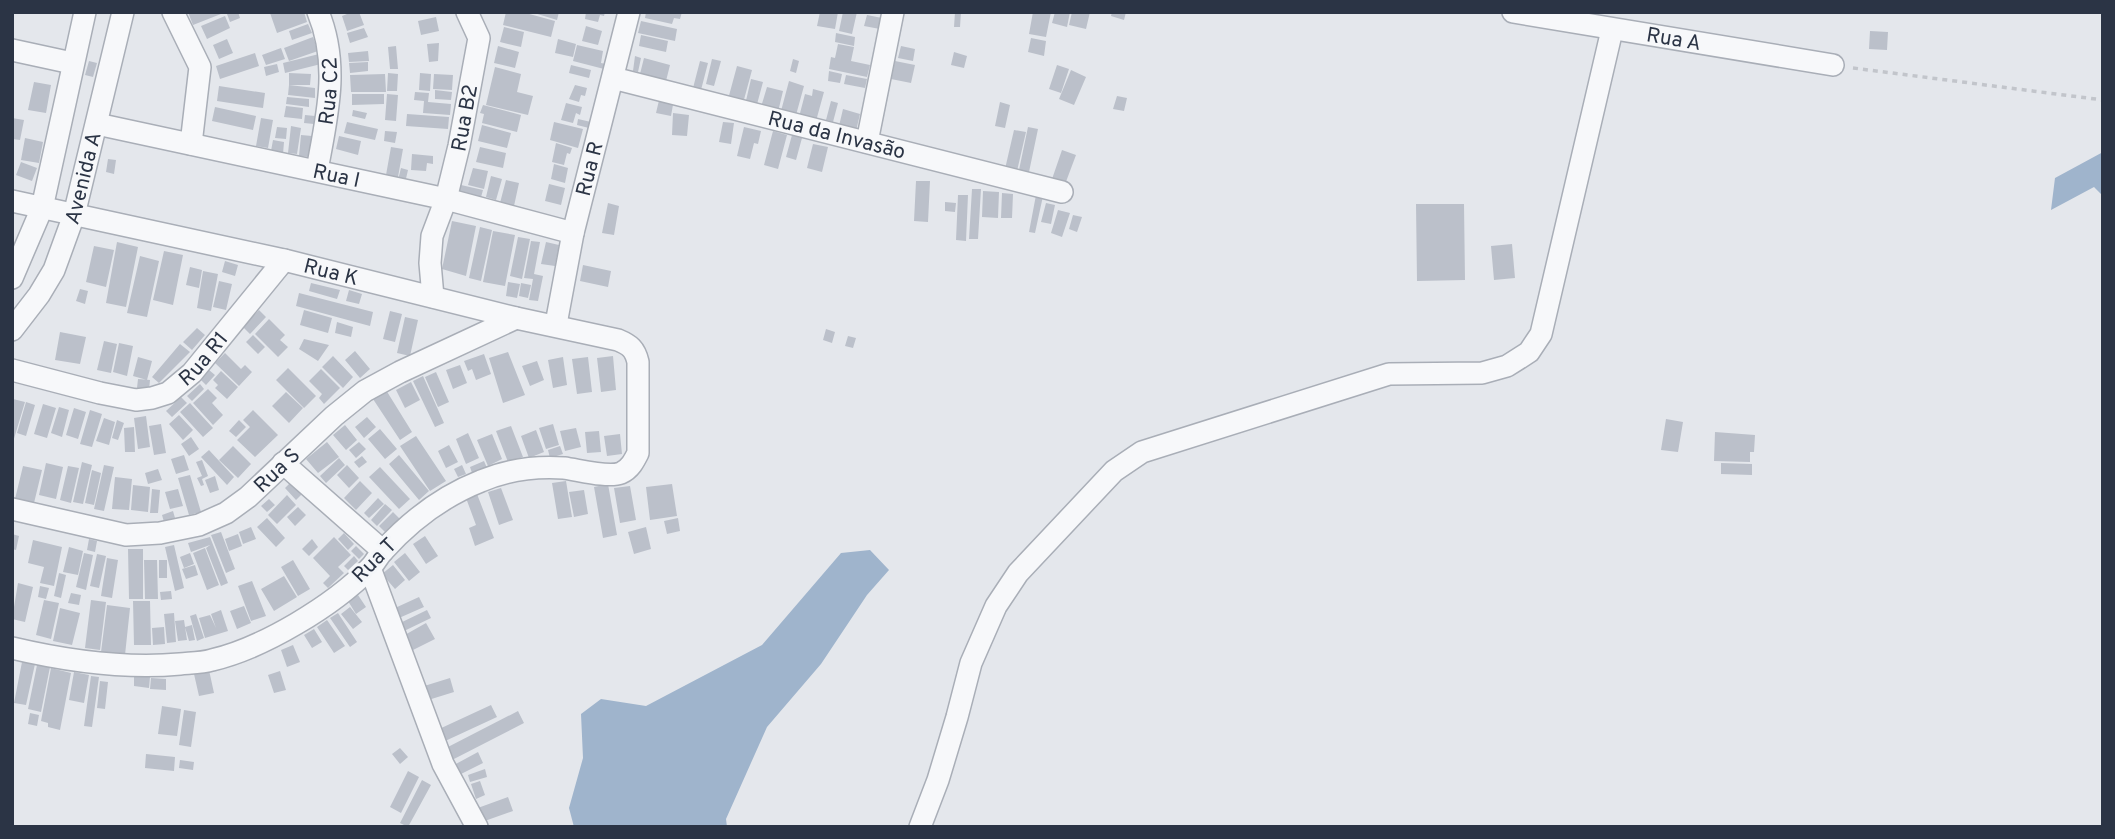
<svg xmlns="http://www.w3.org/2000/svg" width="2115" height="839" font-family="Overpass,sans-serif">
<rect width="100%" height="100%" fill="#e4e7ec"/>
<path fill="#9fb4cc" d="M2103 152V196L2094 187 2051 210 2055 178Z
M870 550 889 570 867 595 821 664 767 727 726 819 727 827H574L569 808 583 758 581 714 601 699 646 706 762 645 841 553Z"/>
<path fill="#bbc0ca" d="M188 12H226L193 25Z
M231 12H238L240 18 230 22 227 14Z
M273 12H304L307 22 277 33 270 13Z
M352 12H359L364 25 347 31 342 16Z
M506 12H522L555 21 551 37 503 25Z
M531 12H559L557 20Z
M586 12H605L604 16 600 15 598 22 585 19Z
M646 12H682L680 19 674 18 672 24 645 18Z
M820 12H838L835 29 817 26Z
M843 12H857L852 34 839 31Z
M955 12H961L960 27H954Z
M1033 12H1051L1046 37 1029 34Z
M1055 12H1070L1067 27 1052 23Z
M1072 12H1090L1086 29 1069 25Z
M1112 12H1126L1124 20 1111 16Z
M867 15 882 18 880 29 864 26Z
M225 16 230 28 207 39 201 26Z
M436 17 439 31 421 35 418 21Z
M641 21 677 29 675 41 638 33Z
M308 24 312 33 292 40 289 31Z
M586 26 602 31 598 45 582 41Z
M504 27 524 32 521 47 500 42Z
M364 28 368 37 350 43 347 33Z
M1870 31 1888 32 1887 50 1869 49Z
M836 33 855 37 854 46 835 42Z
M641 35 668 41 666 52 639 46Z
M313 37 318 51 289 61 284 48Z
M1031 38 1046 41 1044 56 1028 52Z
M227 39 233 53 219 59 213 45Z
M558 39 576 44 573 57 555 53Z
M439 43 438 61 429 62 427 44Z
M838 44 854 47 851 61 870 65 867 77 829 69 831 57 835 58Z
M577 45 603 51 601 63 606 64 604 69 573 61Z
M396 46 398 69H390L388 47Z
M498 46 519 52 515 68 494 63Z
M901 46 915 49 913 61 898 58Z
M281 48 285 59 266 65 262 55Z
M368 51 369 61 349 62 348 53Z
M954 52 967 56 964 68 951 65Z
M255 53 259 66 220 79 216 66Z
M319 54 321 64 285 73 283 63Z
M635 56 641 58 638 72 633 71Z
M644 58 670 65 666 81 640 74Z
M712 59 721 61 714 86 706 84Z
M793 59 799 61 796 73 790 71Z
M89 61 97 63 93 77 85 75Z
M700 61 708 63 701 90 693 88Z
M895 61 915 65 911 83 891 79Z
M368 62V71L350 73 349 63Z
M277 64 279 72 266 76 264 67Z
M571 65 591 70 589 78 569 73Z
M1057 65 1069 69 1061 93 1049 89Z
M737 66 752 70 742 107 727 103Z
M495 67 521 74 517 92 533 96 528 115 486 105Z
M1071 70 1086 77 1074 105 1059 99Z
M829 71 842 74 840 83 828 81Z
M289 73 311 74 310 85H289Z
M388 73 398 74 397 91H387Z
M420 73 431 74 430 91 419 90Z
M385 74 386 92H351L350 75Z
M434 74 453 75 452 90 433 89Z
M846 75 867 79 865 88 844 84Z
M751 79 763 82 756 108 745 105Z
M789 81 804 86 796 115 781 111Z
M34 82 51 85 46 113 28 110Z
M289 85 315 88V98L288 95Z
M575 85 587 88 585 96 581 95 579 102 569 99Z
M219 86 265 93 263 108 217 101Z
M767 87 783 91 778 112 761 107Z
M813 89 824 92 816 121 799 117 805 94 812 96Z
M435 90 452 92 451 100 435 99Z
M415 92 429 93 428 102 451 104 450 115 423 113 424 101 414 100Z
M352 94H384V104L352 105Z
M387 94 398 95 396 121 385 120Z
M660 96 674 99 671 116 656 113Z
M1117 96 1127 98 1124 111 1113 109Z
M287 97 309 99V107L286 104Z
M831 101 838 103 833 122 826 120Z
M1000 102 1010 105 1005 128 995 126Z
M566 103 582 107 580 115 576 113 573 123 561 120Z
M483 105 521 115 517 132 482 123 484 114 480 113Z
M286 106 303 108 302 119 284 117Z
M215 107 256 116 253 130 212 121Z
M843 109 860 114 856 131 839 126Z
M353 110 367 113 365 119 352 116Z
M673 113 689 115 687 136 672 135Z
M407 114 449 117 448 129 406 126Z
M305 115 315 116 314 124 304 123Z
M12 118 24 120 20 140 12 139Z
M261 118 273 120 268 148 256 146Z
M578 119 591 122 589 128 577 125Z
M347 122 378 129 375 140 344 133Z
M554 122 583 129 578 148 550 140Z
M723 122 734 123 731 144 719 142Z
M482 125 511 133 507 148 478 141Z
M291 126 301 128 297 154 288 153Z
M277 127 287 128 286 139 275 138Z
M744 127 761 131 758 144 754 143 750 159 737 156Z
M1028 127 1038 129 1029 172 1019 170Z
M1014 130 1026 132 1017 171 1005 169Z
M385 131 397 132 395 143 384 141Z
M773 131 787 135 778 169 764 165Z
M301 135 312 136 310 157 299 156Z
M792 135 802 138 796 160 786 157Z
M339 136 361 141 358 155 336 149Z
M25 138 43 142 39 163 21 160Z
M273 140 284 142 283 154 271 151Z
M556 143 572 148 570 154 567 153 564 165 552 162Z
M813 144 828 147 822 172 807 168Z
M391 147 403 149 398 177 386 175Z
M480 147 506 153 503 168 476 162Z
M1062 150 1076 155 1064 187 1051 182Z
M412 154 433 156V164L427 163 426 171 411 170Z
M108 159 116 160 114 174 106 172Z
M21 162 37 168 32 181 16 175Z
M554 164 568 168 565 183 551 179Z
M401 168 408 170 405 183 398 180Z
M473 168 488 171 484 189 468 185Z
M491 176 502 179 496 200 486 197Z
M506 180 519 183 514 206 500 203Z
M916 181H930L928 222 914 221Z
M549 184 565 188 561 205 545 201Z
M461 185 483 190 480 201 459 195Z
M972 189H981L978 239H969Z
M983 191 999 192 998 218 982 217Z
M1002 193 1013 194 1012 218H1001Z
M958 195H968L966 241 956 240Z
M1036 195 1043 196 1035 233 1029 232Z
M945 202 956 203 955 212 945 211Z
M608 203 619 206 614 235 602 233Z
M1046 203 1055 205 1051 224 1041 222Z
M1416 204H1464L1465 280 1417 281Z
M1058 210 1070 213 1062 237 1051 233Z
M1073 215 1082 217 1077 232 1069 229Z
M452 221 476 226 466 276 442 269Z
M480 227 492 230 481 281 469 278Z
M493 231 515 235 505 286 483 282Z
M518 237 530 239 522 279 510 276Z
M531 241 540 242 534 274 543 276 538 301 529 300 533 279 524 278Z
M117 242 138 247 126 307 106 303Z
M546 242 559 245 555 266 541 264Z
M1512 244 1515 278 1494 280 1491 246Z
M94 246 114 250 106 287 86 282Z
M164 251 183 255 173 305 153 300Z
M140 256 159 261 147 317 127 313Z
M225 261 238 265 235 276 222 272Z
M583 265 611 271 608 287 580 281Z
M190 267 202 270 199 288 186 285Z
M203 271 218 274 211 311 197 308Z
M219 281 232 284 226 310 213 307Z
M508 282 520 284 517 298 506 296Z
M311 283 340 290 337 299 309 291Z
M521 283 531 285 528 298 519 296Z
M80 289 88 291 85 304 76 301Z
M349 290 362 294 359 304 346 301Z
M299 293 373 312 370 326 296 306Z
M259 310 266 317 250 334 243 327Z
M304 310 332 318 328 333 300 325Z
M390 311 402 314 395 342 383 339Z
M405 317 418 320 410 356 397 353Z
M269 319 285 335 280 340 288 347 278 357 255 334Z
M337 322 353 327 351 337 335 333Z
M197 328 205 335 192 350 183 342Z
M826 329 835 332 832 343 823 340Z
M60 332 86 337 80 364 55 360Z
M253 335 265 347 258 354 246 342Z
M848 336 856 338 853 348 845 346Z
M304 339 329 345 318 361 299 349Z
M104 341 117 344 111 373 97 370Z
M119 343 133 346 127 376 113 372Z
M180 344 190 352 159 383 152 377Z
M355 351 370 369 360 378 345 360Z
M508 352 525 395 503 403 489 358Z
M225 353 241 369 245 365 252 372 239 386 215 363Z
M484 354 491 374 476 380 472 369 468 371 464 361Z
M333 356 353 377 343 388 322 367Z
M613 356 616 390 601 392 597 358Z
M138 357 152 361 147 380 133 376Z
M563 357 567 385 553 388 548 360Z
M588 357 592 392 577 394 572 359Z
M537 361 544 380 530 386 522 366Z
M460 365 467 383 453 389 446 370Z
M288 368 316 396 304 408 276 380Z
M321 369 340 388 324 404 319 398 322 394 309 381Z
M209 370 215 375 206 385 200 379Z
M221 371 238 387 227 399 215 388 218 385 213 380Z
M436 372 449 402 438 407 425 377Z
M423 376 444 423 435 427 413 381Z
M138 379 150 380 149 390 137 388Z
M411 382 420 400 405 408 396 390Z
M200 384 204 389 192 401 187 396Z
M208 389 217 398 212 403 223 415 213 425 193 403Z
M386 390 412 432 400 440 373 399Z
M286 392 303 408 289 423 272 406Z
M181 397 187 403 172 417 166 411Z
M13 399 25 402 13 442 12 401Z
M26 402 35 405 26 436 17 433Z
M190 403 213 428 203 437 180 412Z
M43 404 56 408 47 438 34 434Z
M59 407 69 410 62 437 51 433Z
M74 408 86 412 78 439 66 435Z
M90 410 102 414 92 447 80 444Z
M253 410 278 435 255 457 237 440 250 427 243 420Z
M179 415 193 430 183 440 169 424Z
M146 416 150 447 138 449 134 418Z
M367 417 376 427 364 438 355 427Z
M104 418 115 422 109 445 96 441Z
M1666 419 1683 422 1678 452 1661 450Z
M117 420 124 423 118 440 112 438Z
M239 420 246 427 236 437 229 431Z
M161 424 166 453 154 455 149 426Z
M553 424 559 445 546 449 539 428Z
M345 425 357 440 346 450 333 435Z
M511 426 523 457 508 462 496 431Z
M134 427 135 452H125L124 428Z
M576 428 581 447 565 451 560 431Z
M380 429 397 449 385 459 368 439Z
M536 430 544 452 529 458 521 436Z
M599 431 601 452 587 453 585 432Z
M1715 432 1755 435 1754 452H1750V462L1714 461Z
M468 433 479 458 466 464 456 439Z
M492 434 502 459 488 466 477 440Z
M620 434 622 454 607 456 604 436Z
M416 436 446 481 430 491 400 446Z
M191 437 199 449 189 456 181 444Z
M327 442 339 457 318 473 306 459Z
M359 442 366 449 356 458 349 450Z
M449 445 458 462 446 468 438 451Z
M233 446 251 464 238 478 219 460Z
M560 446 563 454 550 458 548 450Z
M209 450 234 477 227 485 201 457Z
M184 455 189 470 176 474 171 459Z
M399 455 429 491 419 500 389 464Z
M362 456 367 462 359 468 354 462Z
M339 458 345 465 326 483 320 476Z
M202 460 208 476 202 479 204 485 201 486 197 478 202 476 196 462Z
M484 461 487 468 472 473 470 467Z
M82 462 92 465 83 504 73 502Z
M46 463 63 467 56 499 39 495Z
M1721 463 1752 464V475L1721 474Z
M104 465 114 467 104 511 94 509Z
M347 465 359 478 349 488 337 475Z
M462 465 466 474 458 477 454 469Z
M23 466 42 470 34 503 15 499Z
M68 466 79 468 71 503 60 500Z
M380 467 410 499 399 509 369 477Z
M158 469 162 480 148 484 145 473Z
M92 470 101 473 94 505 85 503Z
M190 475 201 512 189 515 178 478Z
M215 476 219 490 210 493 205 480Z
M115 477 132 479 129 510 112 509Z
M360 481 372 493 356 510 344 498Z
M566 481 572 517 558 519 552 483Z
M291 482 303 493 296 500 285 488Z
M608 484 617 535 603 538 594 487Z
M672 484 677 516 650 520 646 487Z
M133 485 150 487 148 512 131 510Z
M630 486 636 520 620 523 614 488Z
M501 488 513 520 499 525 488 492Z
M152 489 160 490 158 513H150Z
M178 489 183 506 170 509 165 492Z
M584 490 588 514 574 517 569 492Z
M477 494 494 538 475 546 469 528 476 525 466 498Z
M287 495 296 505 277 524 268 515Z
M378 498 384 504 369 518 364 513Z
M269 499 275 505 267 512 261 506Z
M385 504 392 510 377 526 371 520Z
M298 507 306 515 295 526 287 517Z
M173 511 175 518 164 522 162 515Z
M393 512 400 519 386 533 379 526Z
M267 518 285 538 276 547 257 527Z
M678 518 680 531 667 534 664 521Z
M251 527 256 539 243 544 239 532Z
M646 527 651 549 634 554 628 532Z
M221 532 235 569 226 573 211 535Z
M344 533 354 544 348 550 338 539Z
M12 534 19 536 16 550 12 549Z
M238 534 242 546 229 551 225 539Z
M425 536 438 556 426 564 413 544Z
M210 537 228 583 221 586 206 548 210 545 191 552 188 543Z
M334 537 351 555 338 567 344 573 328 588 323 583 330 576 313 558Z
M89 539 97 541 95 552 87 550Z
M312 539 318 547 309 556 302 549Z
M33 540 62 547 54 586 40 583 44 567 28 563Z
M174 545 184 588 175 591 165 547Z
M356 546 364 554 359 559 351 551Z
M69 547 83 551 78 575 63 572Z
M205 548 219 585 207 590 193 553Z
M128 549H143V599H129Z
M84 553 93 555 86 590 76 587Z
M190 553 194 564 184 568 180 557Z
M405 553 420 572 409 581 394 562Z
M97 554 106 556 99 588 90 586Z
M354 556 358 561 348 570 344 566Z
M107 558 118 560 112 598 101 596Z
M144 560H157L158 599H145Z
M159 560H167V578H159Z
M293 560 310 589 298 596 281 567Z
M195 565 198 575 186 579 182 569Z
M393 565 405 580 395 589 382 574Z
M59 573 66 575 61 598 54 596Z
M284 576 297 597 274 611 261 589Z
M252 581 266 616 251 621 238 586Z
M18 583 33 587 25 622 12 619Z
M40 586 49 588 46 599 38 597Z
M171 591 172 599 161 600 160 592Z
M71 593 81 595 79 605 68 603Z
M358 595 366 607 356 614 348 601Z
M419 597 424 607 399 618 395 608Z
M44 600 59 603 51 639 36 635Z
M91 600 106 602 100 650 85 648Z
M133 601H150L151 645H134Z
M107 605 130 608 125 655 101 652Z
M244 606 251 623 237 629 230 611Z
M350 607 362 622 353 629 341 614Z
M60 608 80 613 72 645 53 641Z
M221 610 228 631 205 638 199 618 210 615 216 628 211 614Z
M427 610 431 618 402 632 398 624Z
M174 613 176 642 167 643 164 614Z
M338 613 357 642 350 647 330 618Z
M196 614 204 638 197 641 190 616Z
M184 620 187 640 178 641 175 621Z
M327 620 345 646 334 653 317 627Z
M426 623 435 639 411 651 403 636Z
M192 625 195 640 189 641 185 627Z
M164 627 165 644 153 645 152 628Z
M314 629 322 642 312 648 304 635Z
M293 645 300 662 287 667 281 650Z
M22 662 35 664 26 705 14 703Z
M37 665 50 667 41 712 28 709Z
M51 668 71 673 60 730 48 727V723L41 721Z
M209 670 214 693 199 696 194 674Z
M280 671 286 690 274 693 268 675Z
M74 672 89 675 84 703 69 700Z
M91 676 99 677 92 727 84 726Z
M134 676 150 677 149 688 134 686Z
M151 678 166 679V690L150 689Z
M450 678 454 692 425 701 421 687Z
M100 681 108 682 105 709 97 708Z
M491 705 497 717 443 742 437 730Z
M162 706 181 709 177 736 158 734Z
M184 710 196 712 191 747 179 745Z
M518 711 524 723 452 760 446 748Z
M30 713 39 715 37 726 28 724Z
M400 748 408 757 400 764 392 754Z
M478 752 483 763 459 775 454 765Z
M146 754 175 757 174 771 145 768Z
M180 760 194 762 193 770 179 768Z
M485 769 487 777 470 782 468 775Z
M408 771 419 777 401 813 390 807Z
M422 780 431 785 408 827 400 823Z
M480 781 485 795 476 799 471 784Z
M508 797 513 811 479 823 475 809Z"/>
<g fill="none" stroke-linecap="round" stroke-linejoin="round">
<g stroke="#a9aeb7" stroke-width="24">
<g id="street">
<path d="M173 12 200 67 191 144"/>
<path id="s1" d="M1513 12 1833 65"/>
<path d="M12 50 72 63"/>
<path id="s2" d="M613 78 1062 192"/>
<path id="s3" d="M97 124 446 199 573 233"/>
<path d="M867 142 893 12"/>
<path id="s4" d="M317 170C327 116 340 65 318 12"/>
<path id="s5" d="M12 201 284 260 516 318 618 340C630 345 635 349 638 362V453C634 461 630 469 621 473 608 478 579 470 564 468 536 466 507 470 481 481 443 496 410 521 383 551 378 556 375 563 370 568 333 606 263 648 212 660 202 663 190 663 180 664 124 669 67 661 12 648"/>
<path d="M12 278 42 208 85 12"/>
<path id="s6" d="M433 297 430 263 432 236 446 199 459 146 479 38 467 12"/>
<path id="s7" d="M556 324 573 233 629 12"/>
<path id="s8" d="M12 330 39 295 54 270 74 215 123 12"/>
<path id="s9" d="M12 370 100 393 136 400 152 398 168 393 192 373 284 260"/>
<path d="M283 463 383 551"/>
<path id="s10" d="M12 509 126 535 160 533 199 525 226 513 248 497 334 416 365 391 400 372 516 318"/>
<path d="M370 568 443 764 477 827"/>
<path d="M920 827 938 780 957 717 971 663 996 606 1018 573 1114 471 1142 452 1389 374 1482 373 1507 366 1529 352 1541 334 1612 30"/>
</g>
</g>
<path stroke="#c2c5cb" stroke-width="3.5" stroke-dasharray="5 5" stroke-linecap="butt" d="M1853 68 2103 100"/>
<use href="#street" stroke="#f7f8fa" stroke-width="21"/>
</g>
<g text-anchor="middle" stroke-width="6" stroke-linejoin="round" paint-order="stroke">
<g font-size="21" fill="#2b3445" stroke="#f4f6f9">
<text dy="7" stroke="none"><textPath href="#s1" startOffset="163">Rua A</textPath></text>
<text dy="7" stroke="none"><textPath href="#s4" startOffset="80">Rua C2</textPath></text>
<text dy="7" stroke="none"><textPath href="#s6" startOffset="184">Rua B2</textPath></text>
<text dy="7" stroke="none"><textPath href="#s2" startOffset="231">Rua da Invasão</textPath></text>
<text dy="7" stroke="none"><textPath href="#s7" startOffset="159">Rua R</textPath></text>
<text dy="7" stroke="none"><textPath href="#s3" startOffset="245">Rua I</textPath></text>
<text dy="7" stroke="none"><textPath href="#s8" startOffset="170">Avenida A</textPath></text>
<text dy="7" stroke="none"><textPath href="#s5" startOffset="327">Rua K</textPath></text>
<text dy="7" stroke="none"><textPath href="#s9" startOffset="210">Rua R1</textPath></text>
<text dy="7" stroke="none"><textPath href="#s10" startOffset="287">Rua S</textPath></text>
<text transform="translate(374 560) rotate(-45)" y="7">Rua T</text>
</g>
</g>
<rect width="2115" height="839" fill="none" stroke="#2b3445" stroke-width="28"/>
</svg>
